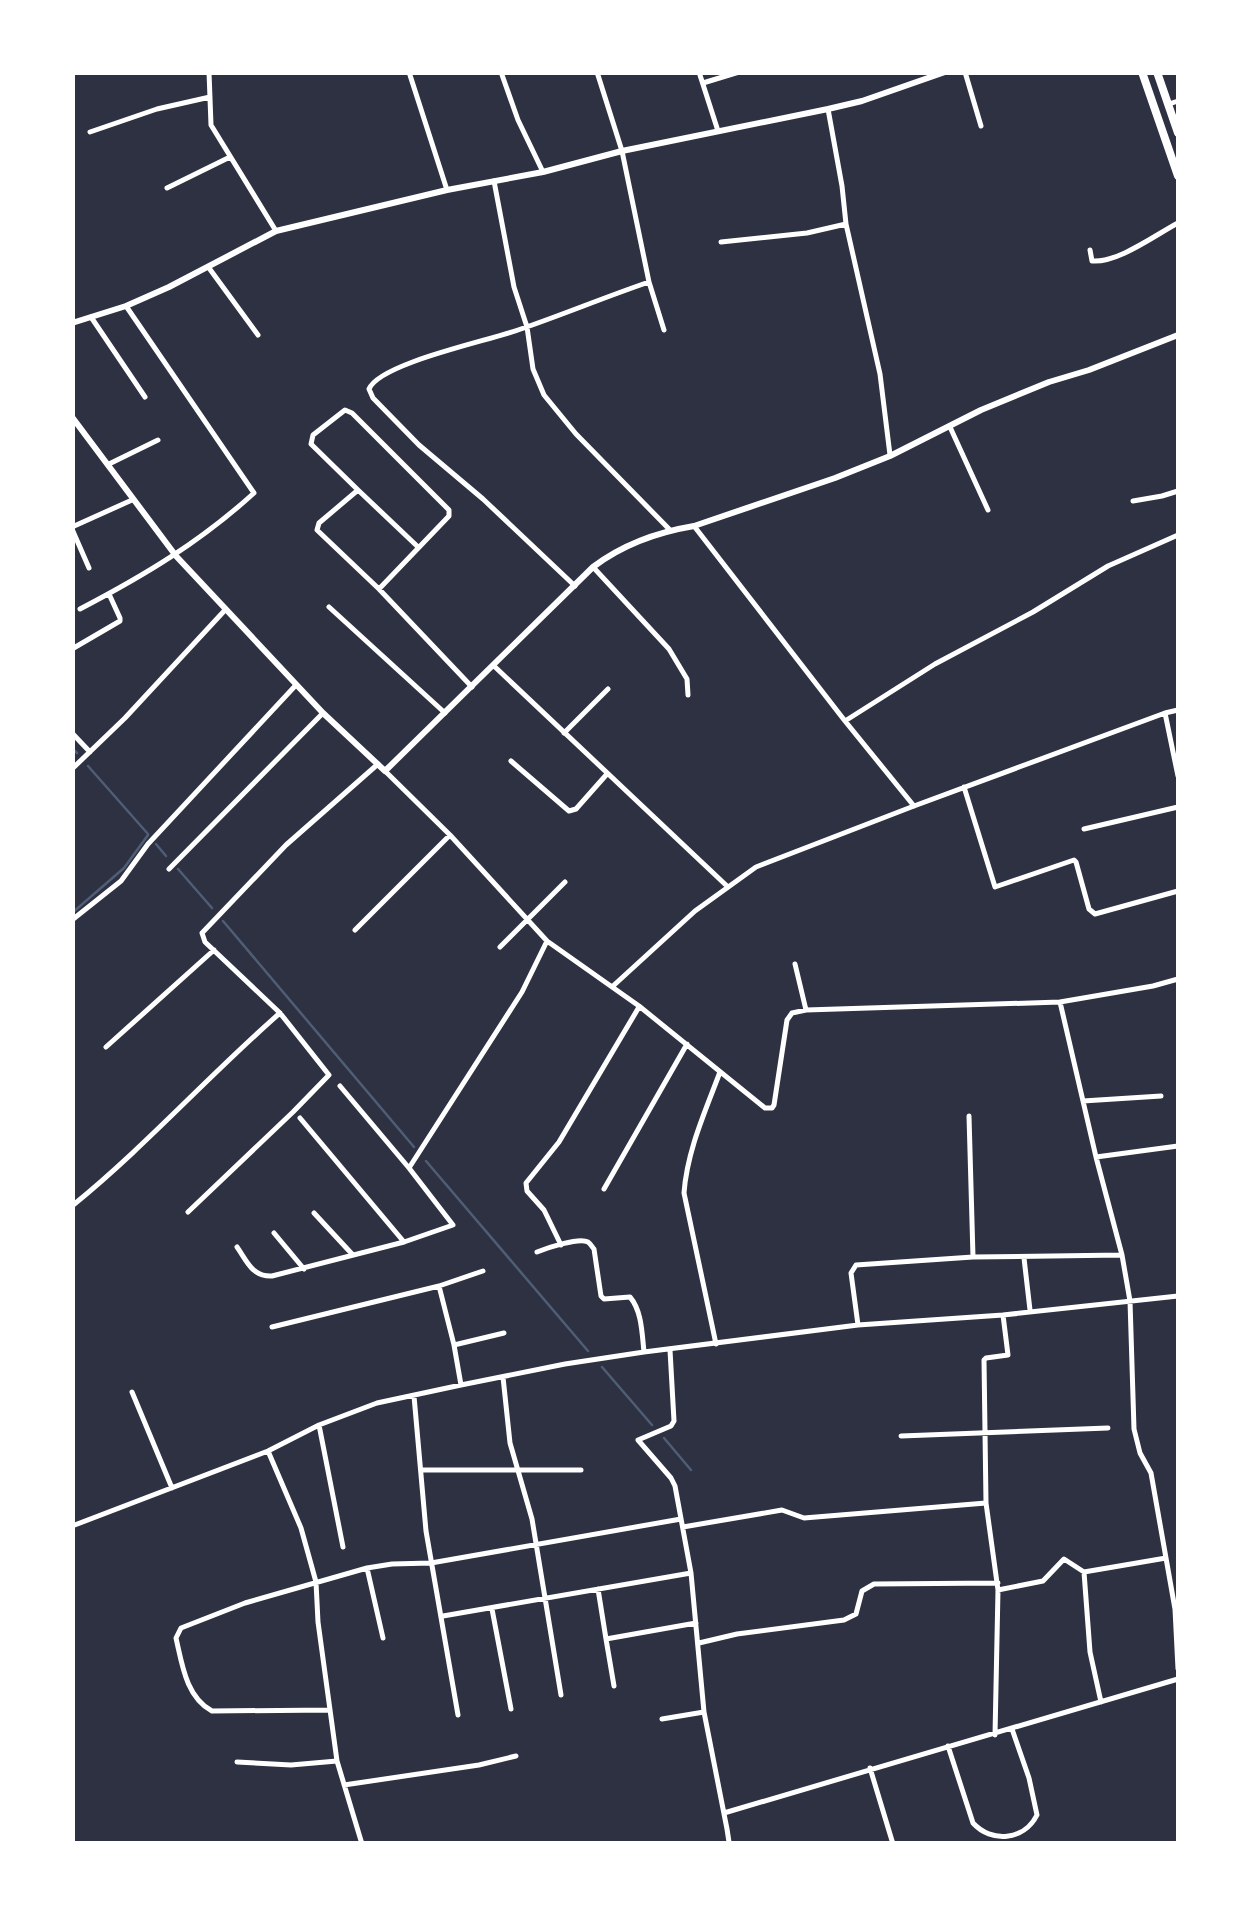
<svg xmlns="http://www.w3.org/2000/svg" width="1251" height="1916" font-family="'PT Serif',serif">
<rect width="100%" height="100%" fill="#2d3142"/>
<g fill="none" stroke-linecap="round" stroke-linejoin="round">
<path stroke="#4f5d75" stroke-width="2.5" d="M72 748 77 753
M88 766 148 834
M156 844 166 856
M178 869 212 908
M72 913 124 868 148 835
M223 921 414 1147
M426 1161 588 1351
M602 1367 652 1425
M664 1438 691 1470"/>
<path stroke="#fff" stroke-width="5" d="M209 72 211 125 276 231
M409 72 447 190
M501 72 518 120 543 172
M597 72 622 151 649 282 664 330
M699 72 718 131
M965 72 981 126
M703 83 739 72
M1169 104 1178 101
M828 109 842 186 846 224 880 374 890 455
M90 132 157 109 210 97
M494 181 514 287 527 327 533 369 544 395 576 434 670 530
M167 188 230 157
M721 242 807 233 846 224
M1090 250 1092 261C1118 263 1155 235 1178 223
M209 268 258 335
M91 317 145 397
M950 427 988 510
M109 464 158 440
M358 490 417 546
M1133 501 1162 496 1178 491
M694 526 845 721 914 806
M72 527 132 500
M72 529 89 568
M593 567 669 649 687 679 688 695
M575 586 483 499 419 445 373 398 369 389C380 363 488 341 518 330 562 315 605 297 649 282
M379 589 449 516V510L352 413 345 410 313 435 311 444 358 490 319 523 317 530 379 589 472 687
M329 607 445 713
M80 609C145 575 200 542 254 493L126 306
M72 649 120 621V618L109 594
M494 666 728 887
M1165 713 1178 776
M845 721 935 664 1033 612 1108 566 1178 535
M72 733 90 752
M564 733 608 689
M511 761 569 811 576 809 607 774
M72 769 125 718 226 609
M385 771 450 835 547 941 639 1006 765 1108H772L774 1105 787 1020 792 1013 806 1010 1060 1002 1153 986 1178 979
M964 787 995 887 1074 860 1076 862 1089 909 1095 914 1178 891
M1084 829 1178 807
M169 869 323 713
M72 920 121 881 148 844 296 685
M355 930 450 835
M500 947 565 882
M795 964 806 1010
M613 986 695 911 756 867 914 806 1165 713 1178 710
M1060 1002 1096 1157 1122 1255 1130 1301 1134 1429 1140 1453 1151 1473 1175 1609 1178 1669
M106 1047 214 950
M1083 1101 1161 1096
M969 1116 973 1257
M300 1118 404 1242
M1096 1157 1178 1146
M409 1168 522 992 547 941
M604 1189 687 1044
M72 1206C146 1146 209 1075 280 1013
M188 1212 293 1112 329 1075 280 1013 205 942 202 933 286 845 378 764
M314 1213 352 1254
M274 1233 304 1269
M561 1245 544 1210 527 1191 526 1183 559 1142 639 1007
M237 1247C247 1261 252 1277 272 1276L404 1242 453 1225 409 1168 340 1086
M537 1252C547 1248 579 1237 588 1242 591 1244 592 1247 594 1249L601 1296 604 1299 630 1297C642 1311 642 1334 644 1352
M1024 1258 1030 1310
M439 1286 454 1345 461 1385
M858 1325 851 1273 856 1265 973 1257 1122 1255
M272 1327 439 1286 483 1271
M716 1344 684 1193C687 1151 705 1112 720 1072
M454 1345 504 1333
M670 1350 674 1421 671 1426 638 1440 671 1478 675 1486 691 1573 704 1712 727 1829 729 1842 726 1844
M503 1377 510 1443 532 1519 561 1695
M132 1392 172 1488
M414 1396 426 1531 458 1715
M319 1425 343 1547
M901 1436 1108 1428
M268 1451 301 1528 316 1582 318 1622 337 1761 362 1844
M422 1470H581
M72 1526 268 1451 319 1425 377 1403 461 1385 565 1364 644 1352 858 1325 1003 1315 1178 1296
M683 1527 782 1510 804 1518 986 1503
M367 1568 383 1638
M1084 1572 1090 1652 1101 1702
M598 1589 606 1639
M998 1590 1043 1581 1064 1559 1084 1572 1166 1558
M492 1609 511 1709
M443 1616 691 1573
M699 1643 737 1634 844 1620 856 1614 862 1591 874 1584 998 1583
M614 1686 606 1639 696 1623
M329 1710 212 1711C186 1697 182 1664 176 1638L181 1628 245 1603 367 1568 392 1564 431 1563 681 1519
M662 1719 704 1712
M995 1735 998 1590 986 1503 984 1360 986 1358 1008 1355 1003 1315
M948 1746 973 1823C991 1843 1024 1841 1037 1815L1029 1778 1012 1729
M237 1762 291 1765 337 1761
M870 1768 893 1844
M344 1785 479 1765 516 1756
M724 1813 1178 1679"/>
<path stroke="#fff" stroke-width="6" d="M72 323 126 306 169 287 276 231 447 190 543 172 622 151 828 109 862 101 945 72
M72 417 176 556 323 713 385 771 593 567C622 545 658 532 694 526L835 478 890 456 981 410 1049 382 1089 370 1178 335"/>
<path stroke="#fff" stroke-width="8" d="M1142 72 1178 176
M1157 72 1178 133"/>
</g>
<rect width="1251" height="1916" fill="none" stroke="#ffffff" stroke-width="150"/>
</svg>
